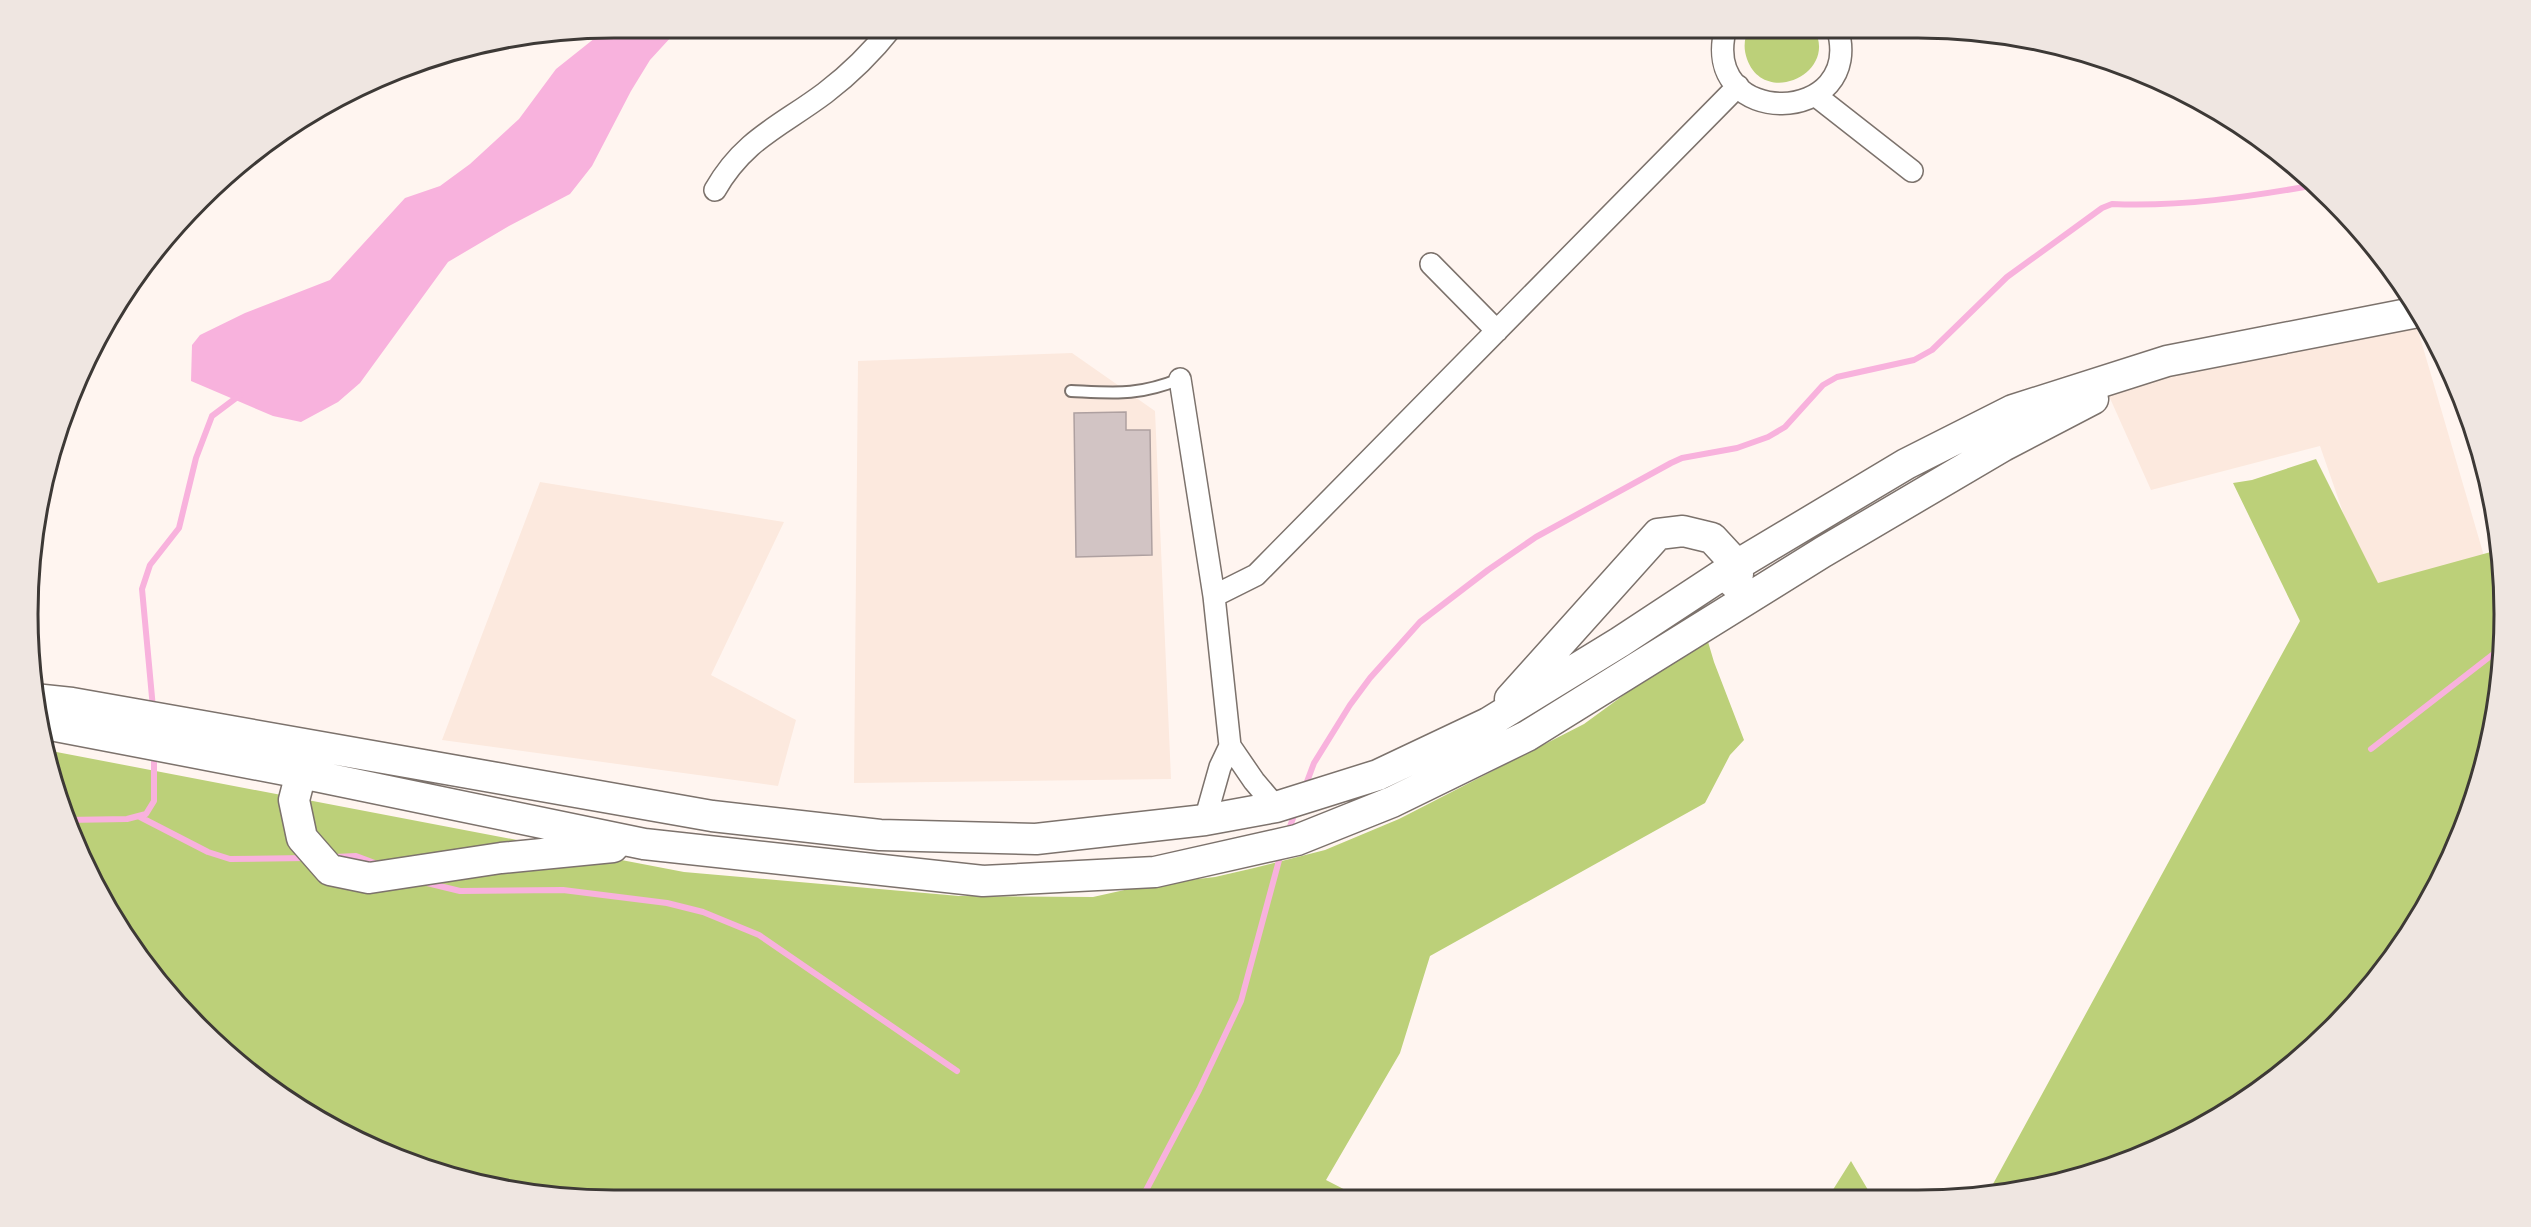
<svg xmlns="http://www.w3.org/2000/svg" width="2531" height="1227" font-family="'Fira Sans',sans-serif">
<rect width="100%" height="100%" fill="#fff5f0"/>
<path fill="#fce9de" d="M2415 320 2484 556 2371 593 2320 446 2151 490 2109 396 2153 376Z
M1072 353 1155 411 1171 779 854 783 858 361Z
M540 482 784 522 711 675 796 720 778 786 442 740Z"/>
<path fill="#bcd079" d="M1750 27H1813C1841 73 1764 108 1747 59 1743 48 1744 37 1750 27Z
M2316 459 2378 583 2498 550 2504 614 2493 728 2459 838 2383 970 2275 1079 2142 1155 1987 1195 2300 621 2233 483 2252 480Z
M1706 635 1714 662 1744 740 1730 755 1705 803 1430 956 1400 1053 1326 1180 1359 1197 613 1200 499 1189 389 1155 287 1101 199 1028 148 970 88 873 58 802 46 750 684 872 959 896 1093 897 1147 885 1215 877 1254 868 1325 850 1399 819 1584 724Z
M1851 1161 1871 1195 1829 1196Z"/>
<path fill="#f8b2dd" d="M687 27 672 36 650 60 631 91 592 166 570 194 509 226 448 262 360 383 338 402 301 422 273 416 191 381 192 345 200 335 245 313 330 280 405 198 440 186 470 164 519 119 556 69 600 34 604 28Z"/>
<g fill="none" stroke-linecap="round" stroke-linejoin="round">
<path stroke="#f8b2dd" stroke-width="6" d="M153 708 142 589 150 565 179 528 196 458 212 416 240 395
M2371 749 2501 648
M1305 787 1314 763 1350 705 1370 678 1420 622 1488 570 1536 537 1671 463 1682 458 1737 448 1768 437 1785 427 1823 385 1837 377 1914 360 1932 350 2007 277 2102 208 2112 204C2181 207 2248 197 2316 185
M140 817 208 852 230 859 306 858
M66 820 127 819 146 814 154 801V754
M1288 832 1296 810
M335 857 356 856 380 865
M423 882 460 891 563 890 667 903 703 912 759 935 957 1071
M1142 1198 1199 1090 1241 1001 1281 853"/>
</g>
<path fill="#d2c4c4" stroke="#aea0a0" stroke-width="1.5" d="M1126 412V430H1150L1152 555 1076 557 1074 413Z"/>
<g fill="none" stroke-linecap="round" stroke-linejoin="round">
<g stroke="#7c726c" stroke-width="14">
<path id="service" d="M1071 391C1115 393 1138 396 1180 379"/>
</g>
<g stroke="#7c726c" stroke-width="24">
<path id="minor" d="M1726 27C1697 131 1868 127 1837 27
M1815 95 1912 171
M715 190C744 139 781 126 825 93 850 74 873 51 892 27
M1431 264 1497 331
M1180 379 1214 596 1230 746 1254 781 1276 807
M1214 596 1256 575 1738 86
M1205 820 1220 767 1230 746"/>
</g>
<g stroke="#7c726c" stroke-width="33">
<path id="secondary" d="M34 699 72 703 712 816 880 835 1036 839 1205 820 1276 807 1378 775 1488 723 1620 642 1737 565 1906 464 2013 410 2167 361 2418 312
M1510 699 1658 534 1683 531 1712 538 1737 565 1738 574 1734 583
M40 723 301 773 644 844 983 881 1155 872 1297 840 1392 802 1527 736 1823 552 2003 446 2093 399
M316 763 301 773 294 800 302 838 330 870 369 878 501 858 613 847"/>
</g>
<use href="#service" stroke="#fff" stroke-width="10"/>
<use href="#minor" stroke="#fff" stroke-width="21"/>
<use href="#secondary" stroke="#fff" stroke-width="30"/>
</g>
<path d="M0 0H2531V1227H0ZM614 38H1918A576 576 0 0 1 2494 614V614A576 576 0 0 1 1918 1190H614A576 576 0 0 1 38 614V614A576 576 0 0 1 614 38Z" fill="#efe6e1" fill-rule="evenodd"/>
<path fill="none" stroke="#3d3936" stroke-width="3" d="M614 38H1918A576 576 0 0 1 2494 614V614A576 576 0 0 1 1918 1190H614A576 576 0 0 1 38 614V614A576 576 0 0 1 614 38Z"/>
</svg>
